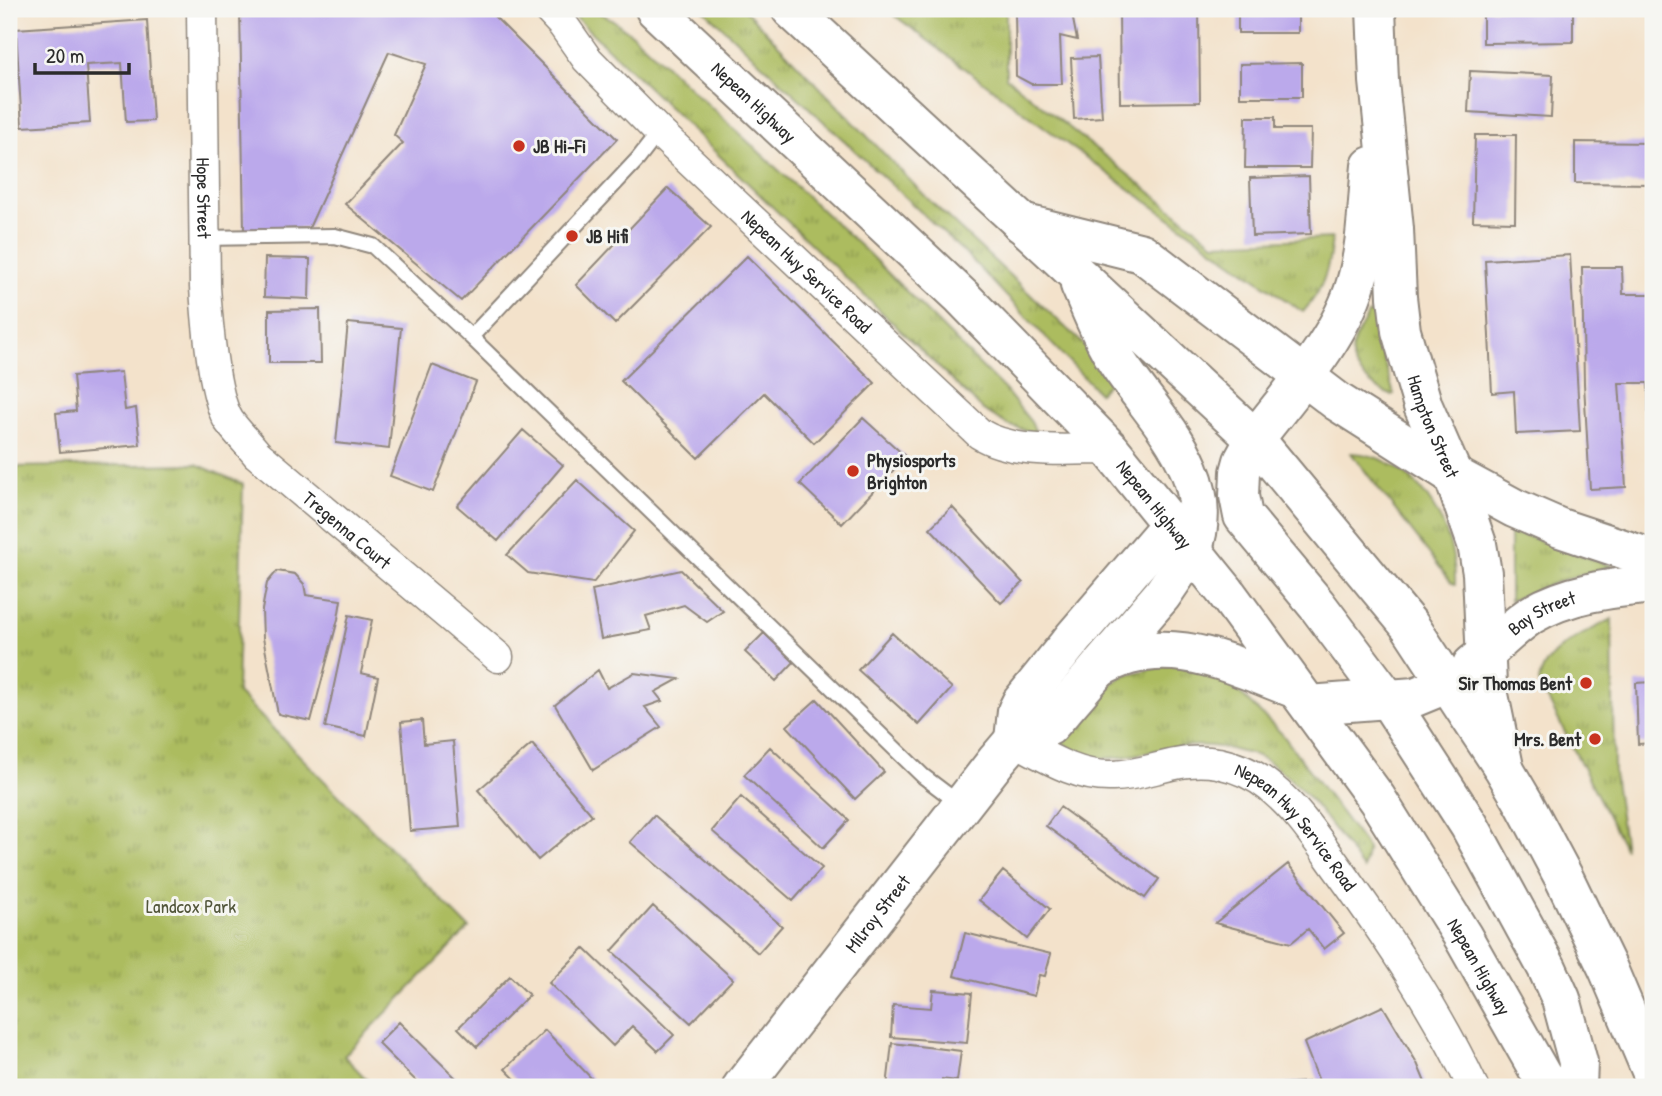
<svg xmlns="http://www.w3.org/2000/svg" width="1662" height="1096" font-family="'Patrick Hand',sans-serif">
<defs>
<pattern id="grass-tufts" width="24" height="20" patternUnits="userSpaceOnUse" patternTransform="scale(1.75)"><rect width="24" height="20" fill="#acbc5f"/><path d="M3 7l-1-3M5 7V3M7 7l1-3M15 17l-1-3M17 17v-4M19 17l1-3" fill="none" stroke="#8c994f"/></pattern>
</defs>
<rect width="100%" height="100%" fill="#f6f6f2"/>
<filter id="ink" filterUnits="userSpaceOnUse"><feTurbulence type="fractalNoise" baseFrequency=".0143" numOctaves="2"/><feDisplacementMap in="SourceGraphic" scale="14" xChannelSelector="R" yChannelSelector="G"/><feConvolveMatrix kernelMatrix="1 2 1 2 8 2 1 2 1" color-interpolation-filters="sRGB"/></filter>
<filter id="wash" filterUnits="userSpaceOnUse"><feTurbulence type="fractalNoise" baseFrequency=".00686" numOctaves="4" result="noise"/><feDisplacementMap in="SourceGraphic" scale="28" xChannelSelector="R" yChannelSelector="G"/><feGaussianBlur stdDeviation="1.57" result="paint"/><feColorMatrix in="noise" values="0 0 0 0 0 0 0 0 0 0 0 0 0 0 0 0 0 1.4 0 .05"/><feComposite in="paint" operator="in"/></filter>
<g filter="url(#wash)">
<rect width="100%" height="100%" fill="#f3e2cb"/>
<path fill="url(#grass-tufts)" stroke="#6c7445" stroke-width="2" d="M567 9H592L613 20 633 35 868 253 1005 390 1031 422 1035 430 1033 433 1008 425 982 409Z
M703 9H744L928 199 1095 355 1113 379 1099 393 968 256Z
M886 9H1006V77L1214 243 1332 238C1329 268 1324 289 1303 312 1162 214 1023 113 886 9Z
M1373 313 1378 316 1383 358 1394 394 1391 395C1374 389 1345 366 1353 345 1356 334 1364 324 1368 314Z
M1351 453C1414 455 1457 526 1455 584L1452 583Z
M196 464 243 484 237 692 469 928 344 1056 374 1087H9V467Z
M1510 530 1612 566 1562 580 1510 601Z
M1612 619 1614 774 1625 849 1539 682C1544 648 1585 634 1612 619Z
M1173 664 1226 680 1282 734 1368 849 1363 869C1333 829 1306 784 1262 758 1256 755 1248 753 1241 752 1221 745 1199 744 1177 747 1132 752 1101 773 1059 740L1112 683 1125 675Z"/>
<g id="blocks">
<path fill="#bba9eb" d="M240 9H487L617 139 461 301 345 204 403 143 394 135 426 64 389 52 309 228 244 230Z
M1015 9H1071L1077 40 1060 36 1062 84H1031L1016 76Z
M1119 9H1199L1200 102 1120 103Z
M1238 9H1298V33H1238Z
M1483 9H1573V42L1483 43Z
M147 20 153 121 126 122 122 63 86 65 90 123 22 127 16 29Z
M1098 57 1102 117 1074 119 1071 58Z
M1302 63V97H1240V64Z
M1470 71 1553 75 1551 117 1468 112Z
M1246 117H1275V129H1311L1310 168H1245Z
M1475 135H1516L1515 222 1473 221Z
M1575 142 1653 143V184L1575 183Z
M1309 176 1311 234 1252 236 1250 178Z
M668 188 711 227 615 324 576 285Z
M1570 255 1580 431 1516 434 1514 391 1492 393 1485 260Z
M747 256 875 383 814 443 764 393 698 458 621 381Z
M265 258 310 259 309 299 264 297Z
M1582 267H1622L1623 294H1653V454H1649L1648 383H1619L1626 487 1590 489 1584 384Z
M320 309 321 363H269V310Z
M348 323 401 328 389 449 336 443Z
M432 365 476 382 433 492 390 476Z
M121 372 125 410 136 408 140 445 60 452 56 413 76 411 73 376Z
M863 418 906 457 842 524 800 484Z
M523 430 563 465 498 541 457 506Z
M577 480 634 531 593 583 528 573 507 555Z
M952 507 1023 583 1001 603 930 528Z
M681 570 723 611 707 622 684 605 646 616 651 630 601 639 592 590Z
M277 571 295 574 304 584 306 595 341 600 338 619 311 721 278 714 263 638 262 610 267 583Z
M349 615 372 620 361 673 378 677 366 736 325 727Z
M764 633 794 662 776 681 745 652Z
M892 633 952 688 919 725 858 670Z
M598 670 607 688 634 673 679 679 655 692 662 701 645 707 661 727 593 770 555 705Z
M1653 682V743L1638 744 1636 683Z
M817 699 884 772 855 799 787 726Z
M422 720 424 744 453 741 460 827 410 831 401 722Z
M532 744 592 815 538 860 478 790Z
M770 747 849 820 823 848 744 775Z
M741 797 822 868 793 901 712 831Z
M1060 807 1159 879 1145 898 1046 826Z
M654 815 782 926 758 953 630 842Z
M1288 864 1344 933 1324 949 1308 929 1291 943 1215 923Z
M1003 871 1050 909 1027 939 979 900Z
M653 906 733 979 691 1023 612 951Z
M965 933 1051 954 1045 976 1039 975 1034 996 954 976Z
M584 948 674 1035 658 1051 632 1026 613 1046 549 983Z
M510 976 529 995 477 1047 458 1028Z
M933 990 972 993 967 1043 891 1037 893 1005 931 1008Z
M1383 1006 1417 1063 1427 1087H1267V1085L1319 1081 1304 1043Z
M399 1022 458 1080 451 1087H422L378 1043Z
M545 1030 594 1081 587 1087H523L505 1069Z
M892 1043 961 1051 957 1081 942 1079 941 1087H887Z"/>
</g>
</g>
<g filter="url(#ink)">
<use href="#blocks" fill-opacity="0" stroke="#8f867b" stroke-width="2"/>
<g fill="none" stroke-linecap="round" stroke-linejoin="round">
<g stroke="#8f867b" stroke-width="18">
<path id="lane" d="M203 238 335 236 373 246 471 337 923 776 960 804
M471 337 638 159 659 132"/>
</g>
<g stroke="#8f867b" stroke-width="33">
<g id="street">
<path id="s1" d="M202 9 205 287C207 318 213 396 229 421 237 432 248 443 257 454L498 657"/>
<path id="s2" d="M548 9 563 25 587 59 659 132 980 434C1014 455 1071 449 1110 449"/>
<path id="s3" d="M1014 740C1044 756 1078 778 1113 776 1151 775 1177 756 1218 763 1237 767 1256 775 1271 788 1298 810 1318 841 1339 870 1389 939 1437 1010 1473 1087"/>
</g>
</g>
<g stroke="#8f867b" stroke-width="42">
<g id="secondary">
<path id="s4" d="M1376 9 1379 81 1394 229 1397 297 1401 331 1423 406 1453 475 1477 544 1482 573 1487 685 1504 767"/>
<path d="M1021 223 1142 253 1338 402 1453 475 1514 508 1560 528 1653 559"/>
<path d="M1255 439C1290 393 1340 339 1356 283 1367 246 1367 205 1371 166"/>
<path id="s5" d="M1472 665C1492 649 1510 629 1531 615 1568 593 1611 588 1653 584"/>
<path d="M1098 669C1164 628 1232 665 1296 689"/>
<path d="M1014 740 1017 711 1021 703 1074 637 1171 524"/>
<path id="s6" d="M742 1087 997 760 1014 740 1049 726 1162 595 1192 551"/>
</g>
</g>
<g stroke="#8f867b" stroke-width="42">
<g id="highway">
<path id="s7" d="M655 9 962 297 1110 449 1225 591 1377 799 1463 937 1548 1087"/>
<path d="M791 9 1255 439 1410 626 1504 769 1524 803 1564 878 1608 969 1653 1075"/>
<path d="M1080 285C1092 312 1102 339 1118 363 1156 420 1220 476 1192 551"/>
<path d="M1255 439 1243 461 1240 472 1239 496 1243 516 1317 605 1389 701 1469 825 1547 968 1561 999 1578 1062 1577 1087"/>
<path d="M1309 705 1415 697 1449 683"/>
</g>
</g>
<use href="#lane" stroke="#fff" stroke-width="14"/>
<use href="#street" stroke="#fff" stroke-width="30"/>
<use href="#secondary" stroke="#fff" stroke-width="38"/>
<use href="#highway" stroke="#fff" stroke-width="38"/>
</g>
</g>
<g fill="#c8321e" stroke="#f6f6f2" stroke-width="2.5">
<circle cx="519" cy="146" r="7"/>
<circle cx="572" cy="236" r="7"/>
<circle cx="853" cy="471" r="7"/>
<circle cx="1586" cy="683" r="7"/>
<circle cx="1595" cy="739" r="7"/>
</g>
<g text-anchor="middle" stroke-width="6" stroke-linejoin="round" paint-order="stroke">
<g font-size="19" fill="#2b2b2b" stroke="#f6f6f2">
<text dy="7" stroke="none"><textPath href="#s7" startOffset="136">Nepean Highway</textPath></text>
<text dy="7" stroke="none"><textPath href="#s1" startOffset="189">Hope Street</textPath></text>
<text dy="7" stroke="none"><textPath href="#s2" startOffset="369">Nepean Hwy Service Road</textPath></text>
<text dy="7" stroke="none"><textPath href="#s4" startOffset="424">Hampton Street</textPath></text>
<text dy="7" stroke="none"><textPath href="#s7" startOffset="704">Nepean Highway</textPath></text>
<text dy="7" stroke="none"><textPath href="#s1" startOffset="576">Tregenna Court</textPath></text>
<text dy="7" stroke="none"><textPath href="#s5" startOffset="88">Bay Street</textPath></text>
<text dy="7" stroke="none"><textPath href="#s3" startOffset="317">Nepean Hwy Service Road</textPath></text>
<text dy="7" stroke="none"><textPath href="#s6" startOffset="220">Milroy Street</textPath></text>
<text dy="7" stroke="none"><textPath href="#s7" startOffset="1270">Nepean Highway</textPath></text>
</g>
<g font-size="19" font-weight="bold" fill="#2b2b2b" stroke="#f6f6f2" text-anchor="start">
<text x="533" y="153">JB Hi-Fi</text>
<text x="586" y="243">JB Hifi</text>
<text x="867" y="467">Physiosports<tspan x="867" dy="22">Brighton</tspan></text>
<text x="1572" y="690" text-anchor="end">Sir Thomas Bent</text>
<text x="1581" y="746" text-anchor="end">Mrs. Bent</text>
</g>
<g font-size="19" fill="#52563b" stroke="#f6f6f2">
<text x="191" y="913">Landcox Park</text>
</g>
</g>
<rect width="1662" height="1096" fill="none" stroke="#f6f6f2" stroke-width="35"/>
<path d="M35 63v10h94v-10" fill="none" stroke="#2b2b2b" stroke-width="3.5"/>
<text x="46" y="63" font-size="21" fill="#2b2b2b" stroke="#f6f6f2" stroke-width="5" paint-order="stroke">20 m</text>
</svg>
